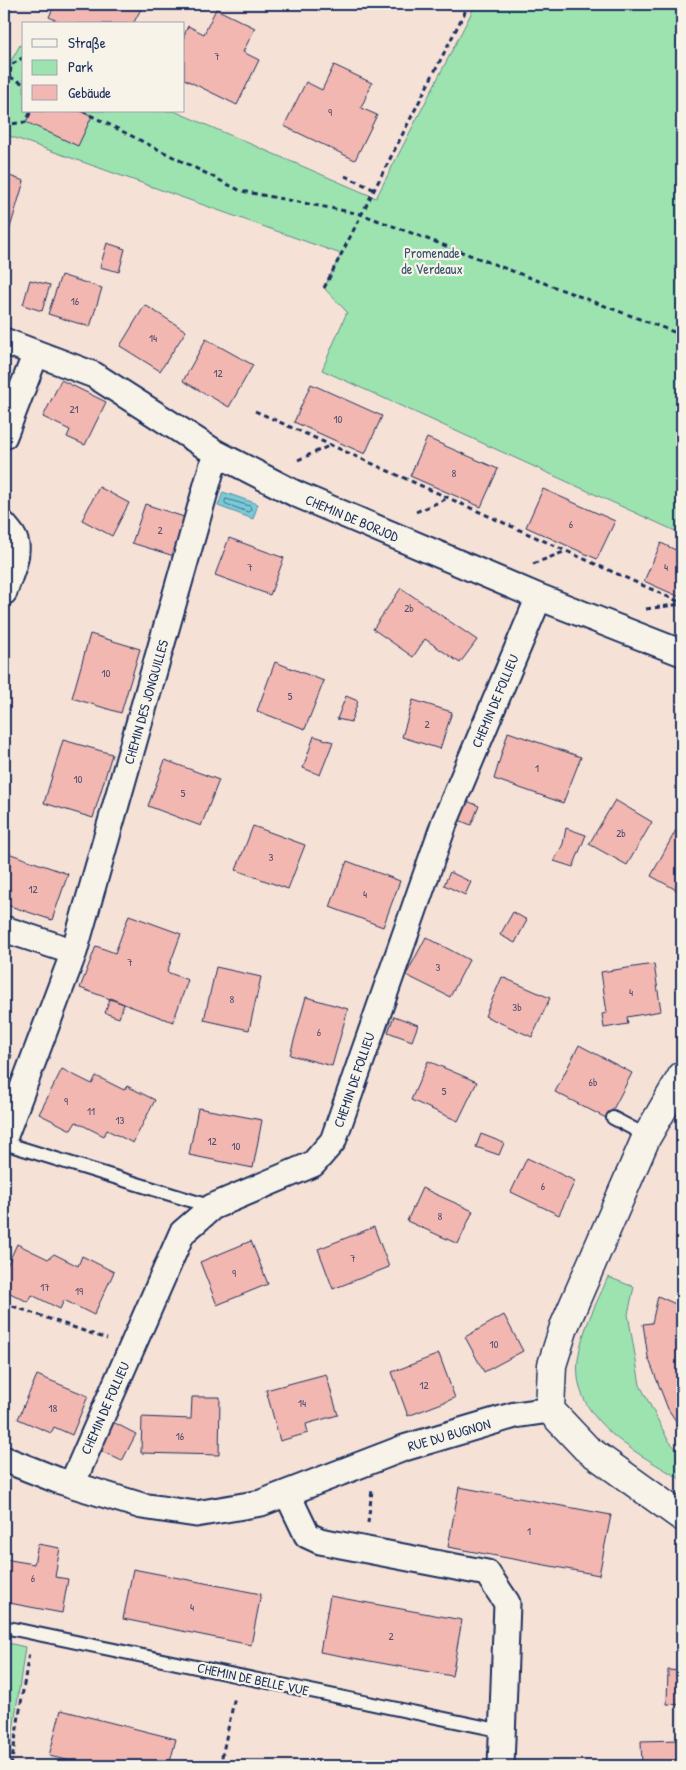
<svg xmlns="http://www.w3.org/2000/svg" width="686" height="1770" font-family="'Patrick Hand',sans-serif">
<rect width="100%" height="100%" fill="#f6e1d7"/>
<filter id="ink" filterUnits="userSpaceOnUse"><feTurbulence type="fractalNoise" baseFrequency=".02" numOctaves="2"/><feDisplacementMap in="SourceGraphic" scale="10" xChannelSelector="R" yChannelSelector="G"/><feConvolveMatrix kernelMatrix="1 2 1 2 8 2 1 2 1" color-interpolation-filters="sRGB"/></filter>
<g filter="url(#ink)">
<path fill="#9de3b0" stroke="#5c8987" d="M476 4H682V534L322 370 347 312 324 288 341 254 4 134V59L11 61 20 45 24 47V111H174L376 198Z
M608 1277 634 1287 628 1314 640 1385 668 1440 682 1455V1480C638 1453 571 1422 578 1360 581 1331 597 1303 608 1277Z
M4 1642 25 1647 8 1766H4Z"/>
<path fill="#7acad5" stroke="#548ca5" d="M223 492 258 504 253 519 218 506Z"/>
<g fill="none" stroke-linecap="round" stroke-linejoin="round">
<path stroke="#416d8e" stroke-width="1" d="M226 499 250 506 251 510 248 512 226 504 225 502Z"/>
</g>
<path fill="#f2b7b0" stroke="#1b2f5e" d="M55 4H136L142 7 133 24H63L49 17Z
M216 9 255 28 243 52 259 60 237 105 184 79V35L188 26 204 34Z
M334 65 372 83 361 108 377 115 355 160 284 126 306 82 322 90Z
M31 111H82L92 116 78 146 26 122Z
M4 174 24 181 4 248Z
M107 243 125 249 119 272 100 267Z
M61 275 102 288 90 327 48 314Z
M30 280 50 285 42 311 23 305Z
M145 305 186 331 160 371 120 346Z
M206 339 253 365 229 407 183 381Z
M61 380 106 402 85 445 67 437 70 430 43 417Z
M311 384 382 416 365 454 294 422Z
M427 438 498 469 481 507 410 476Z
M99 487 129 503 112 536 82 520Z
M543 489 615 521 597 559 526 527Z
M145 504 187 518 174 556 132 543Z
M229 538 284 558 270 595 215 575Z
M661 543 682 553V598L644 581Z
M401 588 477 640 460 663 425 639 413 657 373 629Z
M90 634 140 649 121 713 72 698Z
M275 662 324 681 305 729 257 711Z
M346 696 358 701 351 722 337 719Z
M413 700 452 712 440 749 402 737Z
M508 732 581 757 563 803 494 779Z
M314 736 333 742 320 775 303 768Z
M63 740 112 754 93 818 44 803Z
M165 760 219 780 201 826 148 806Z
M615 800 652 822 627 865 589 844Z
M467 801 479 806 471 825 459 820Z
M253 826 305 845 288 889 236 870Z
M566 828 586 835 573 867 554 861 563 844Z
M676 830 682 833V893L651 876Z
M8 853 68 874 52 920 4 904V867Z
M347 861 400 881 383 927 330 907Z
M450 872 471 882 465 895 444 885Z
M513 912 527 920 515 943 500 935Z
M129 915 181 934 167 972 188 980 173 1022 80 988 96 946 115 953Z
M426 937 469 960 450 997 406 975Z
M654 964 661 1011 627 1017 628 1024 604 1028 602 1014 607 1013 601 972Z
M216 967 261 977 249 1030 204 1020Z
M502 977 550 998 532 1037 485 1016Z
M306 997 348 1009 332 1066 290 1055Z
M110 998 124 1004 119 1018 105 1013Z
M394 1016 418 1025 412 1041 388 1032Z
M579 1045 632 1073 608 1119 555 1092Z
M4 1052 12 1055 4 1077Z
M428 1061 477 1082 458 1121 411 1100Z
M62 1069 92 1084 96 1076 124 1090 127 1086 155 1100 133 1143 107 1130 104 1136 76 1122 71 1130 39 1114Z
M198 1108 262 1120 253 1168 189 1155Z
M481 1134 504 1143 499 1155 476 1147Z
M527 1158 575 1181 559 1215 511 1192Z
M422 1188 473 1211 458 1244 407 1221Z
M374 1227 389 1267 333 1289 318 1249Z
M251 1241 268 1284 217 1305 200 1262Z
M17 1244 48 1259 54 1254 78 1266 82 1256 114 1272 94 1315 64 1300 60 1309 32 1295 28 1302 4 1290V1272Z
M658 1296 682 1307V1430L668 1409 648 1357 643 1324 652 1323Z
M504 1315 523 1351 484 1372 465 1337Z
M439 1354 455 1398 408 1416 392 1372Z
M326 1374 338 1415 306 1424 308 1433 280 1441 266 1390Z
M37 1375 88 1396 72 1435 54 1427 51 1433 18 1419Z
M192 1397H220L219 1455 141 1453 142 1417 191 1419Z
M113 1422 136 1434 122 1461 99 1450Z
M459 1487 611 1515 599 1575 448 1547Z
M38 1544 60 1548 55 1577 68 1579 62 1613 4 1602V1559L34 1564Z
M133 1569 261 1594 251 1645 123 1619Z
M330 1596 462 1620 452 1676 320 1652Z
M668 1670 682 1671V1705L667 1704Z
M61 1710 176 1739 169 1766H92L49 1756Z
M679 1740 680 1750H682V1766H642L641 1741Z"/>
<g fill="none" stroke-linecap="round" stroke-linejoin="round">
<g stroke="#1b2f5e" stroke-width="16">
<path id="lane" d="M613 1118 647 1136
M4 1143 212 1207
M4 1627 503 1731"/>
</g>
<g stroke="#1b2f5e" stroke-width="29">
<path id="street" d="M4 341 94 375 216 453 296 494 539 597 682 653
M4 436 36 353
M4 525C9 531 15 537 16 545 18 558 8 579 4 592
M4 929 74 952
M4 1138 74 952 216 453
M4 1459 57 1480 142 1506 196 1514 261 1503 404 1448 515 1415 550 1410
M72 1484 182 1233 212 1207 313 1164 333 1141 445 821 539 597
M287 1493 307 1535 320 1541 487 1573 507 1603 501 1766"/>
</g>
<g stroke="#1b2f5e" stroke-width="31">
<path id="secondary" d="M682 1076 646 1138 564 1327 552 1365 550 1410 586 1448 682 1517"/>
</g>
<path stroke="#1b2f5e" stroke-width="3" stroke-dasharray="5 4" stroke-linecap="butt" d="M24 57 11 65 10 77 24 84
M82 111 241 191 361 214 682 335
M4 125 26 122 31 111
M345 176 375 190
M324 288 469 4
M255 411 682 603
M298 460 331 445
M416 512 448 498
M533 564 566 551
M646 609 682 604
M4 1303 107 1339
M368 1523 372 1490
M11 1766 29 1653
M220 1766 235 1696"/>
<use href="#lane" stroke="#f7f3e8" stroke-width="12"/>
<use href="#street" stroke="#f7f3e8" stroke-width="25"/>
<use href="#secondary" stroke="#f7f3e8" stroke-width="28"/>
</g>
</g>
<g text-anchor="middle" stroke-width="4.5" stroke-linejoin="round" paint-order="stroke">
<g font-size="11" fill="#515172">
<text x="217" y="60">7</text>
<text x="330" y="116">9</text>
<text x="75" y="305">16</text>
<text x="153" y="342">14</text>
<text x="218" y="377">12</text>
<text x="74" y="413">21</text>
<text x="338" y="423">10</text>
<text x="454" y="477">8</text>
<text x="571" y="528">6</text>
<text x="160" y="534">2</text>
<text x="250" y="571">7</text>
<text x="666" y="571">4</text>
<text x="409" y="612">2b</text>
<text x="106" y="677">10</text>
<text x="290" y="700">5</text>
<text x="427" y="728">2</text>
<text x="537" y="772">1</text>
<text x="78" y="783">10</text>
<text x="183" y="797">5</text>
<text x="621" y="837">2b</text>
<text x="271" y="861">3</text>
<text x="33" y="893">12</text>
<text x="365" y="898">4</text>
<text x="130" y="966">7</text>
<text x="438" y="971">3</text>
<text x="631" y="996">4</text>
<text x="232" y="1003">8</text>
<text x="517" y="1011">3b</text>
<text x="319" y="1036">6</text>
<text x="593" y="1086">6b</text>
<text x="444" y="1095">5</text>
<text x="66" y="1105">9</text>
<text x="91" y="1115">11</text>
<text x="120" y="1124">13</text>
<text x="212" y="1145">12</text>
<text x="236" y="1150">10</text>
<text x="543" y="1190">6</text>
<text x="440" y="1220">8</text>
<text x="353" y="1262">7</text>
<text x="234" y="1277">9</text>
<text x="45" y="1291">17</text>
<text x="79" y="1295">19</text>
<text x="494" y="1348">10</text>
<text x="424" y="1389">12</text>
<text x="302" y="1407">14</text>
<text x="53" y="1412">18</text>
<text x="180" y="1440">16</text>
<text x="529" y="1535">1</text>
<text x="33" y="1582">6</text>
<text x="192" y="1611">4</text>
<text x="391" y="1640">2</text>
</g>
<g font-size="14" fill="#35536e" stroke="#f7f3e8">
<text x="432" y="258">Promenade<tspan x="432" dy="16">de Verdeaux</tspan></text>
</g>
<g font-size="14" fill="#1b2f5e" stroke="#f7f3e8">
<text transform="translate(352 518) rotate(23)" y="5">CHEMIN DE BORJOD</text>
<text transform="translate(495 701) rotate(-67)" y="5">CHEMIN DE FOLLIEU</text>
<text transform="translate(146 702) rotate(-74)" y="5">CHEMIN DES JONQUILLES</text>
<text transform="translate(354 1080) rotate(-71)" y="5">CHEMIN DE FOLLIEU</text>
<text transform="translate(105 1408) rotate(-66)" y="5">CHEMIN DE FOLLIEU</text>
<text transform="translate(449 1435) rotate(-16)" y="5">RUE DU BUGNON</text>
<text transform="translate(253 1679) rotate(12)" y="5">CHEMIN DE BELLE VUE</text>
</g>
</g>
<rect width="686" height="1770" fill="none" stroke="#f7f3e8" stroke-width="20"/>
<rect x="10" y="10" width="666" height="1750" fill="none" stroke="#1b2f5e" stroke-width="2" filter="url(#ink)"/>
<rect x="22" y="22" width="162" height="90" fill="#f7f3e8" stroke="#9fa5b1"/>
<rect x="32" y="39" width="25" height="8" fill="#f7f3e8" stroke="#9fa5b1"/>
<text x="68" y="48" font-size="15" fill="#1b2f5e">Straße</text>
<rect x="32" y="60" width="25" height="15" fill="#9de3b0" stroke="#9fa5b1"/>
<text x="68" y="72" font-size="15" fill="#1b2f5e">Park</text>
<rect x="32" y="85" width="25" height="15" fill="#f2b7b0" stroke="#9fa5b1"/>
<text x="68" y="98" font-size="15" fill="#1b2f5e">Gebäude</text>
</svg>
